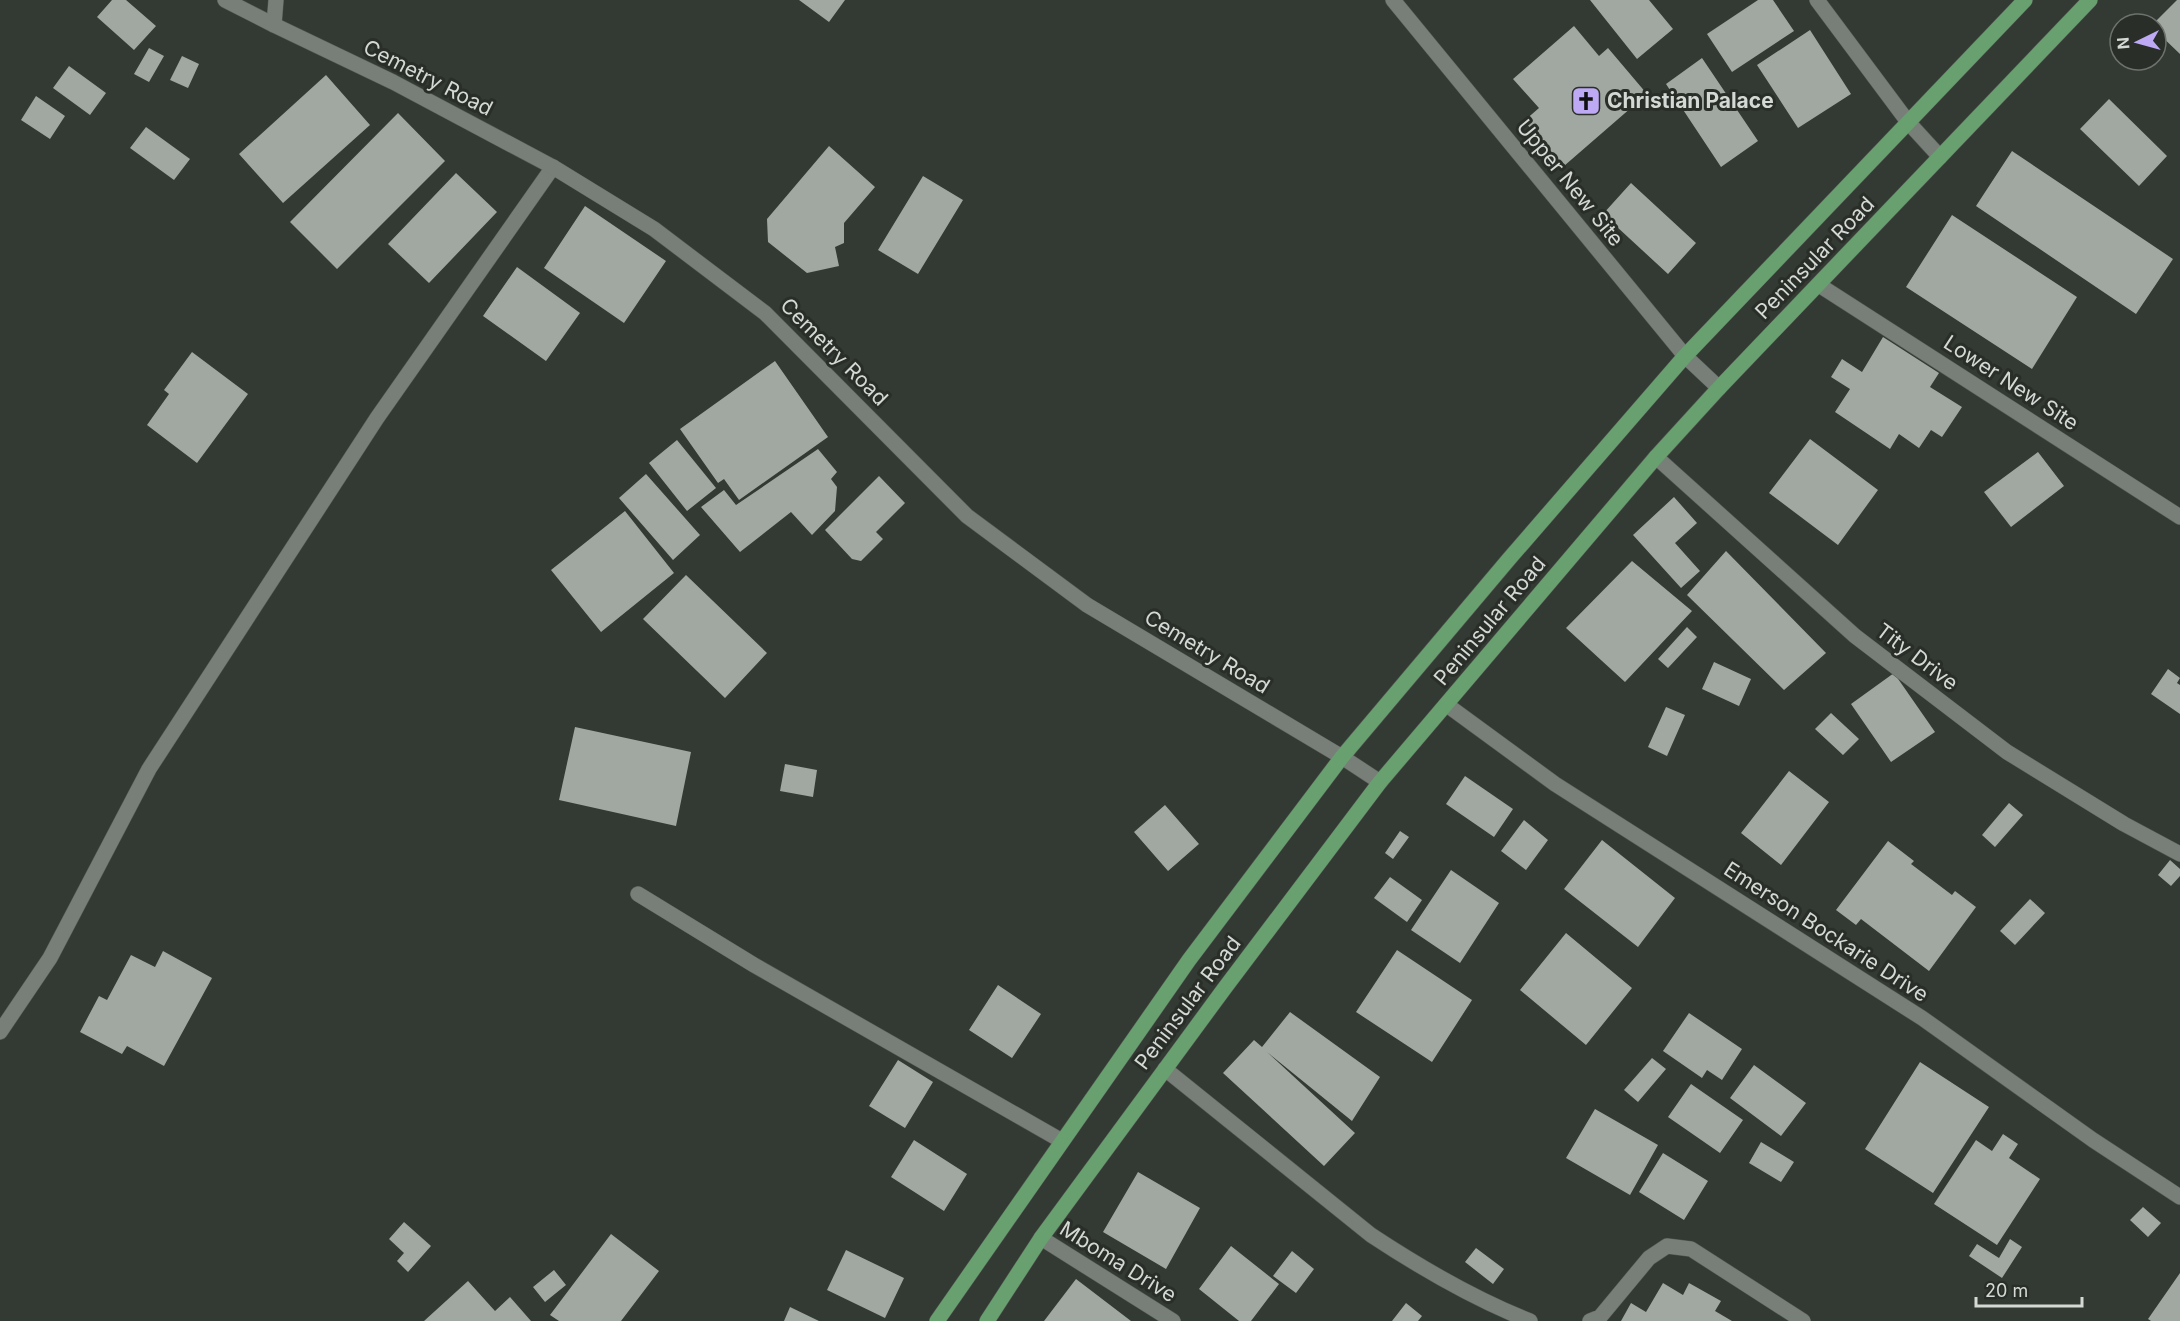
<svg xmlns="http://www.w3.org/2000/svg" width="2180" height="1321" font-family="Inter,sans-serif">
<rect width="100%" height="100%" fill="#333933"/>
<path fill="#a1a7a1" d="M112 0H126L156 26 134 50 97 17Z
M799 0H845L829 22Z
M1590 0H1649L1673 29 1637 59Z
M1758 0H1773L1794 31 1732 72 1707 34Z
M2177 0H2180V54L2156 31V24H2153Z
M1574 26 1599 56 1608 48 1647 94 1564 166 1524 121 1539 108 1513 79Z
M1810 30 1851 94 1798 128 1757 65Z
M149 48 164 56 149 82 134 74Z
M182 56 199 64 188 88 170 80Z
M1702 58 1758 141 1721 167 1666 84Z
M69 66 106 93 90 115 53 88Z
M326 75 370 125 283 203 239 154Z
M36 96 65 116 50 139 21 120Z
M2109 99 2167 156 2139 186 2080 129Z
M398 113 445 161 337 269 290 222Z
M146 127 190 159 174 180 130 148Z
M829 146 875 187 844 223V243L835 247 839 266 807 273 768 242 767 219Z
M2012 151 2173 259 2136 314 1976 206Z
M456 173 497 212 429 283 388 244Z
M923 176 963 200 918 274 878 250Z
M1631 183 1696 243 1668 274 1603 214Z
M585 206 666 261 624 323 544 268Z
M1952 215 2077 297 2032 369 1906 287Z
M517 267 580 313 546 361 483 316Z
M1883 337 1939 373 1930 387 1962 407 1942 437 1931 430 1919 448 1899 434 1890 449 1835 412 1850 389 1831 377 1842 359 1862 372Z
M192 352 248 394 197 463 147 425 169 394 164 390Z
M775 361 828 437 739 500 724 479 718 483 680 429Z
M1810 439 1878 490 1838 545 1769 493Z
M677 440 716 488 687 511 649 463Z
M818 449 837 472 831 479 837 487 835 511 812 535 791 512 740 552 701 507 724 490 736 505Z
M2038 452 2064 486 2011 527 1984 492Z
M646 474 700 535 673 560 619 498Z
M879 476 905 503 876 532 883 539 861 561 852 559 825 530Z
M1674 497 1697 523 1675 543 1700 571 1681 588 1633 535Z
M625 511 674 573 601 632 551 570Z
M1726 551 1826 653 1784 690 1687 595Z
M1632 561 1692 611 1625 682 1566 628Z
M686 575 767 653 725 698 643 619Z
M1687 627 1697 637 1668 668 1658 659Z
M1714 662 1751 679 1739 706 1702 689Z
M2168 669 2180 678 2177 683 2180 685V714L2151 694Z
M1894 673 1935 732 1891 762 1851 704Z
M1666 707 1685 715 1667 756 1648 747Z
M1831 713 1859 739 1843 755 1815 729Z
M575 727 691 752 676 826 559 800Z
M785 764 817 770 813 797 780 791Z
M1789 771 1829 802 1781 865 1741 833Z
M1465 776 1513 809 1494 837 1446 804Z
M2009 803 2023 815 1995 847 1982 835Z
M1165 805 1199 844 1168 871 1134 832Z
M1524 820 1548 840 1526 870 1501 851Z
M1400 831 1409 837 1393 859 1385 853Z
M1602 840 1675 898 1638 947 1564 889Z
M1888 841 1914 861 1911 864 1952 895 1955 891 1976 907 1929 971 1861 919 1856 925 1836 910Z
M2170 860 2180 869V876L2171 886 2158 875Z
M1451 870 1499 903 1460 963 1411 930Z
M1390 877 1422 900 1407 922 1374 898Z
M2030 899 2045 913 2015 945 2000 931Z
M1566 933 1632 988 1586 1045 1520 990Z
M1397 950 1472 1000 1432 1062 1356 1012Z
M163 951 212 978 164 1066 127 1046 122 1054 80 1032 99 996 107 1000 131 955 155 967Z
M998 985 1041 1014 1012 1058 969 1030Z
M1290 1012 1380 1077 1352 1121 1267 1052 1355 1133 1324 1166 1223 1073 1254 1040 1262 1047Z
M1689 1013 1742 1049 1722 1080 1707 1070 1702 1078 1663 1051Z
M1652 1058 1666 1069 1638 1102 1624 1090Z
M898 1060 933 1082 905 1128 869 1106Z
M1920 1062 1989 1107 1933 1193 1865 1149Z
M1754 1065 1806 1103 1781 1136 1730 1098Z
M1691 1084 1743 1120 1720 1153 1668 1117Z
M1595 1109 1658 1145 1630 1195 1566 1158Z
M2003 1134 2018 1144 2009 1158 2040 1179 1997 1245 1934 1204 1976 1140 1992 1151Z
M914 1140 967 1174 944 1211 891 1177Z
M1761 1142 1794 1162 1781 1182 1749 1163Z
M1663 1153 1708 1181 1684 1220 1639 1192Z
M1138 1172 1200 1208 1166 1269 1103 1232Z
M2143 1207 2161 1223 2148 1237 2130 1220Z
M404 1222 431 1246 408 1272 397 1261 404 1253 389 1239Z
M611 1234 659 1271 621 1321H559L550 1315Z
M2010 1239 2022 1247 2002 1278 1969 1256 1977 1244 1999 1258Z
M1231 1246 1279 1284 1251 1321H1239L1199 1289Z
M1476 1248 1504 1269 1493 1284 1465 1262Z
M846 1250 904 1278 885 1318 827 1290Z
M1292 1251 1314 1269 1296 1293 1273 1276Z
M554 1270 566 1285 545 1302 533 1287Z
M2180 1273V1321H2151L2148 1319Z
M1076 1279 1131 1321H1044Z
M468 1281 495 1311 510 1297 531 1321H424Z
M1663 1283 1683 1295 1689 1283 1721 1301 1715 1311 1732 1321H1621L1631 1303 1646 1312Z
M1406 1303 1422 1316 1418 1321H1392Z
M790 1307 819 1321H784Z"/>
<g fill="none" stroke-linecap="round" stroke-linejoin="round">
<g stroke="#535853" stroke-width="16">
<path id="street" d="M1393 0 1685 356 1719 388
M1817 0 1908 122 1940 157
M274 25 276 0
M1819 285 2180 517
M1656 457 1855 636 2007 752 2124 824 2180 854
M1447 705 1555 784 1922 1018 2093 1140 2180 1197
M638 894 754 965 1062 1141
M0 1032 50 958 149 769 377 418 553 167
M1165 1069 1371 1235C1421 1268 1474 1299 1530 1321
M1041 1238 1173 1321
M1590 1321 1600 1317 1649 1258 1667 1246 1691 1249 1803 1321"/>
</g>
<g stroke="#535853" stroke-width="16">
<path id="secondary" d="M225 0 274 25 393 82 553 167 654 229 765 313 967 516 1087 605 1342 757 1380 782"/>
</g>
<g stroke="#535853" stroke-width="16">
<path id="primary" d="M937 1321 1189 960 1342 757 1509 559 1685 356 2025 0
M987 1321 1041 1238 1224 989 1380 782 1656 457 1719 388 2090 0"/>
</g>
<use href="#street" stroke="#787e78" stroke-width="15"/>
<use href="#secondary" stroke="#787e78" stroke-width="15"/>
<use href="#primary" stroke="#69a070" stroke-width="15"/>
</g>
<defs>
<g id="church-square" transform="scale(1.5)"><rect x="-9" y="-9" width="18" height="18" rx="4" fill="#bea9f4" stroke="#292e29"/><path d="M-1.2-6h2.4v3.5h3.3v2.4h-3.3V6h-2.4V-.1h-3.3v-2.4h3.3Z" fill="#111"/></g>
</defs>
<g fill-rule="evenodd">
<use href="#church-square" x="1586" y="101"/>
</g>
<g text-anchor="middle" stroke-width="6" stroke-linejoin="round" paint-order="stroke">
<g font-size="21" fill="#d5d9d5" stroke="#292e29">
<text transform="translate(428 78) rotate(27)" y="7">Cemetry Road</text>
<text transform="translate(1570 183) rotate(51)" y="7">Upper New Site</text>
<text transform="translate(1815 258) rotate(-46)" y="7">Peninsular Road</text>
<text transform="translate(834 352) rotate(45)" y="7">Cemetry Road</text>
<text transform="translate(2011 383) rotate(33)" y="7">Lower New Site</text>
<text transform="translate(1490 621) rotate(-50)" y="7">Peninsular Road</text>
<text transform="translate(1207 652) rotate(31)" y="7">Cemetry Road</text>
<text transform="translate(1917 657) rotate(37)" y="7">Tity Drive</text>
<text transform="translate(1826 932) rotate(33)" y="7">Emerson Bockarie Drive</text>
<text transform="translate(1188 1003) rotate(-53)" y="7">Peninsular Road</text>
<text transform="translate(1118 1262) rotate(32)" y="7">Mboma Drive</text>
</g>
<g font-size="21" font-weight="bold" fill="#d5d9d5" stroke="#292e29" text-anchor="start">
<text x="1607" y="108">Christian Palace</text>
</g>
</g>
<g transform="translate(2138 42) rotate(265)"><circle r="28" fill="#292e29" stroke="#6e726e" stroke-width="1.5"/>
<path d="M0-4.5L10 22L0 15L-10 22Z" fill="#bea9f4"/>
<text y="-9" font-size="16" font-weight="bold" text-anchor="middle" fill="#d5d9d5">N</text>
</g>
<path d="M1976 1297v9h106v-9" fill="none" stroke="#d5d9d5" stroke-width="3"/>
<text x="1985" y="1297" font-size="18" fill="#d5d9d5" stroke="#292e29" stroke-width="4.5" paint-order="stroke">20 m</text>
</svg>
